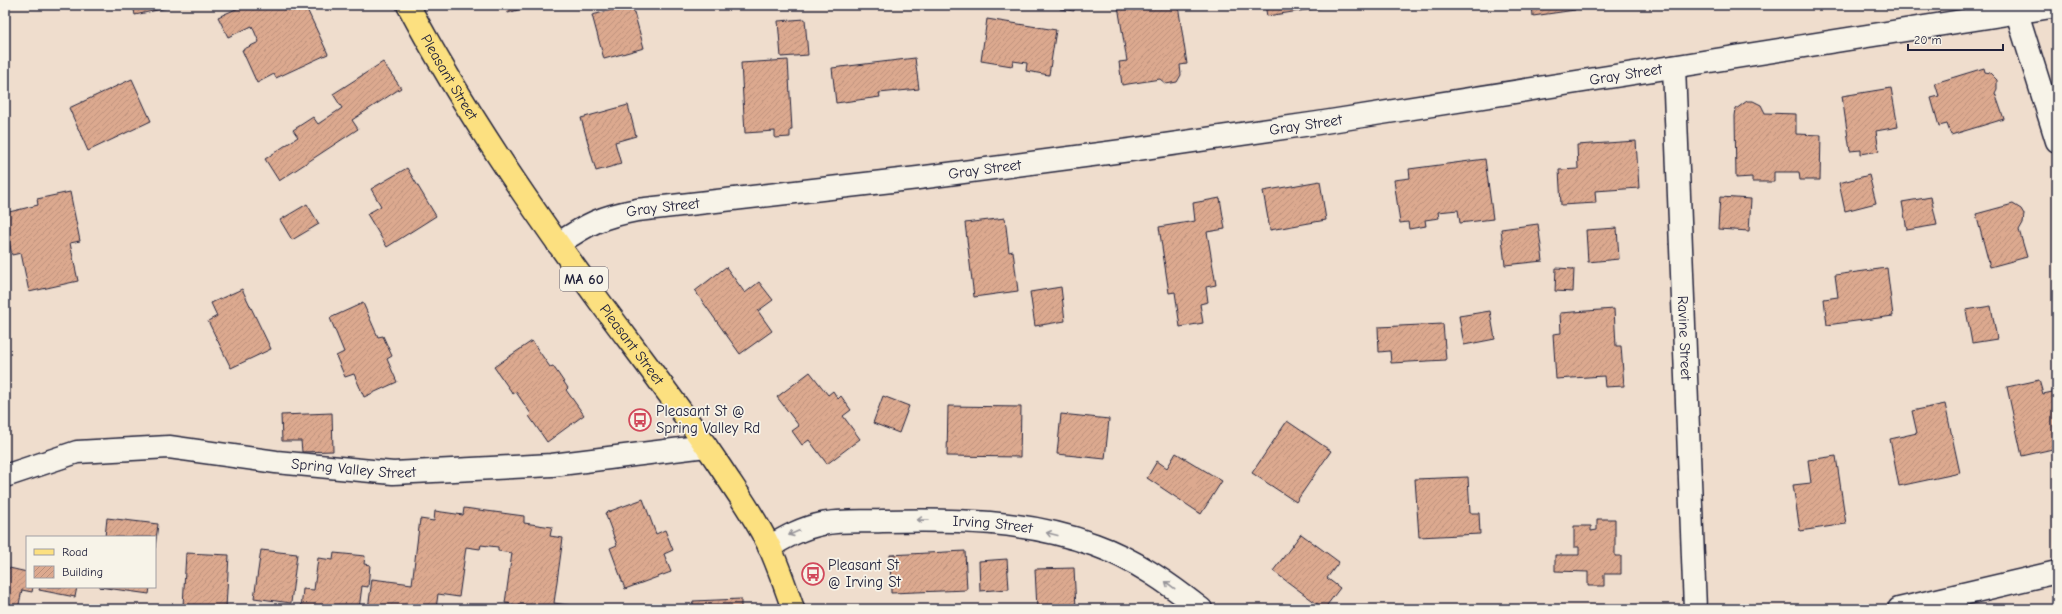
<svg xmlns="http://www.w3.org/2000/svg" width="2062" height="614" font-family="'Comic Neue',sans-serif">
<defs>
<pattern id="building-hatch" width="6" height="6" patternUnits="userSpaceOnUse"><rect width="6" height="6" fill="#dca98f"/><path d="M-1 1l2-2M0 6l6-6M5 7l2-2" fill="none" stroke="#bc917c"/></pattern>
</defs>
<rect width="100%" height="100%" fill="#efddcd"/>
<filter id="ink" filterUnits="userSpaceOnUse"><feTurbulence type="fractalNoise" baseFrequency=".025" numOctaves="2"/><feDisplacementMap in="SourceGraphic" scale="8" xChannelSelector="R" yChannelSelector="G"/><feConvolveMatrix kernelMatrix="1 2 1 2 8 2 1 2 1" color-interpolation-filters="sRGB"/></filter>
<g filter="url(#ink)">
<path fill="url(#building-hatch)" stroke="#22223b" d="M133 5H166V8L135 15Z
M245 5H305L328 54 276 78 274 74 257 83 242 50 259 42 252 26 228 37 218 17Z
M506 5H534L508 13Z
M632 5 644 48 604 59 592 15Z
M1060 5H1074V11L1060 9Z
M1127 5H1178L1187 64 1180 65 1181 75 1177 82 1166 84 1160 79 1122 85 1119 62 1127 61 1118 6Z
M1265 5H1325V7L1267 16Z
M1532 5H1574L1575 10 1533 16Z
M805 19 808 55 781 57 778 21Z
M987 19 1056 30 1049 75 1026 71 1027 63 1013 61 1012 66 981 61Z
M915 58 919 89 879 93 880 97 836 103 832 68Z
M788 60 792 130H790V137L775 138V131L745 133 741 63Z
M383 62 401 88 352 120 358 129 279 181 265 159 298 137 293 130 313 117 318 124 342 108 333 94Z
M1984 68 1985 72 1990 73 1997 80V89L1995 93 2004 119 1951 135 1947 124 1939 126 1931 98 1939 96 1935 83Z
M132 79 151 121 88 151 69 108Z
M1891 88 1898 127 1876 131 1879 151 1861 154V150L1850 151 1842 96Z
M1747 101H1753L1761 105 1765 113 1796 114V134L1821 135 1820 180H1800L1799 172H1774V182H1752V177L1736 178 1735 116 1736 109Z
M628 105 636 136 615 142 621 164 596 171 581 118Z
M1636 141 1639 188 1595 191 1596 203 1561 205 1559 170 1578 169 1577 145Z
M1485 159 1493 219 1460 223 1458 210 1438 212 1439 218 1425 220 1426 226 1409 229 1408 222 1400 223 1394 180 1410 178 1409 169Z
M407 168 436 216 387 247 367 214 381 206 371 189Z
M1869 175 1876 203 1845 211 1839 183Z
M1320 181 1326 220 1270 230 1263 191Z
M70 192 80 241 70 243 78 281 29 292 21 253 12 255 5 223V213L38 205 37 199Z
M1720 197 1751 199 1749 231 1718 229Z
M1931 197 1937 225 1907 230 1902 202Z
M1220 198 1225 229 1207 232 1216 285 1206 287 1208 302 1200 304 1203 323 1180 327 1175 292 1169 293 1159 227 1195 221 1193 203Z
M307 204 319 224 292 240 280 220Z
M2013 204 2021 209 2024 214 2023 223 2019 230 2027 257 1990 267 1976 214Z
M1005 218 1009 252 1013 251 1018 291 974 297 965 223Z
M1538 224 1543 261 1505 265 1501 229Z
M1617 228 1619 259 1588 262 1586 230Z
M726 267 745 293 759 282 773 300 758 311 772 331 740 354 695 291Z
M1556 268 1574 269 1573 292 1555 291Z
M1887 268 1893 316 1827 325 1824 299 1838 297 1835 275Z
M1061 287 1065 321 1035 326 1030 292Z
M242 289 271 349 231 368 208 321 217 316 211 303Z
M363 303 378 337 383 336 392 356 387 359 397 382 364 397 354 374 345 377 336 356 344 352 330 318Z
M1991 306 1997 339 1972 343 1966 310Z
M1614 309 1616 346H1621L1624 386 1605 387 1604 376 1556 379 1553 334 1561 333 1560 313Z
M1490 311 1495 339 1464 345 1459 316Z
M1443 324 1446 360 1391 363 1390 351 1379 352 1378 327Z
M532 341 550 367 553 366 568 388 566 390 584 415 547 442 529 416 531 414 516 392 513 394 494 367Z
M810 372 828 395 833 391 838 399 841 396 851 410 843 416 860 439 827 464 809 440 802 445 792 431 799 426 777 397Z
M2039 380 2043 394 2057 391V448L2022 456 2007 387Z
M883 396 909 406 899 433 873 423Z
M1945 404 1960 473 1899 486 1890 439 1917 433 1912 411Z
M948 406 1021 407 1020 457 947 456Z
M332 413 333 451 302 452 301 441H282L281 415Z
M1061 414 1109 419 1105 459 1057 454Z
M1287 421 1331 451 1296 502 1252 473Z
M1176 453 1222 481 1201 514 1147 478 1157 461 1167 468Z
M1836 456 1846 524 1800 531 1793 485 1811 483 1808 460Z
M1468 477 1470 513H1479L1480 534 1419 537 1415 479Z
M643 499 656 534 665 530 673 550 664 554 671 572 625 589 610 548 617 545 605 513Z
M464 508 524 516V523L552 527 550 536 563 538 554 603 594 609H526L527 606 505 603 512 553 498 551V547L481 545 480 549 466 547 459 597 438 594 436 609H368L372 579 412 584 420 519 434 521 435 511 463 515Z
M107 518 158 524 155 548V537H105Z
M1597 519H1615V556H1621V574H1604V586H1588V572L1555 571V555H1579V547H1574V526H1591V531L1597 530Z
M1301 534 1339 562 1327 578 1340 588 1324 609 1273 571Z
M261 550 297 554 291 603 254 598Z
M965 551 967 590 891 593 890 555Z
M186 553 229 555 226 608 183 606Z
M334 553 365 556 364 564 370 565 368 587 362 586 359 609H301L303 589 314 590 318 558 333 560Z
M1007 559 1009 589 980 591 979 561Z
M5 567 27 572V587H33L32 592 22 590 18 609H5Z
M1074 568 1076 609H1037L1035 569Z
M40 587H77L75 597 39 590Z
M99 587H150L149 594Z
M741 599V609H693V601Z
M603 606 629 609H603Z"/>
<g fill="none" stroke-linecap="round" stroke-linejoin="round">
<g stroke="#22223b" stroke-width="25">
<g id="minor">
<path id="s1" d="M1674 67 1695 609"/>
<path id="s2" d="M5 476 77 452 169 447 276 462 393 473 552 465 706 446"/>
<path id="s3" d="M769 547C786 537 802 528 822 524 841 520 862 522 882 521 953 519 1027 520 1095 545 1134 559 1168 583 1201 609"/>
<path d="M1899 609 2057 572"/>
</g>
</g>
<g stroke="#22223b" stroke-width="25">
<g id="tertiary">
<path d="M2017 13 2057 141"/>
<path id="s4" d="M558 244C589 223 601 217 637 210L918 178 1130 150 1318 123 2057 6"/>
</g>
</g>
<g stroke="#22223b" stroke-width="25">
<g id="primary">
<path id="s5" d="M408 5C464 110 530 206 600 302 641 357 683 411 721 468 738 494 757 520 770 548 779 568 786 589 793 609"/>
</g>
</g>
<use href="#minor" stroke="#f7f3e8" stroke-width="22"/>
<use href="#tertiary" stroke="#f7f3e8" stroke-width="22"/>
<use href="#primary" stroke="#fce080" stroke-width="22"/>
</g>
<defs><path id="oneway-shaft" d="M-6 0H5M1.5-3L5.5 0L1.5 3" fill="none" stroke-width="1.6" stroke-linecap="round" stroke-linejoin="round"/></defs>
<g stroke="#97959a">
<use href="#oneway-shaft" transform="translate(923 520) rotate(-179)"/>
<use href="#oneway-shaft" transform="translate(794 533) rotate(156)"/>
<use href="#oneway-shaft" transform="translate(1052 534) rotate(-166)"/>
<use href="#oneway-shaft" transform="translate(1170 585) rotate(-143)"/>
</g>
</g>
<defs>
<g id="bus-ring" transform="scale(1.15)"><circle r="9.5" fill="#f7f3e8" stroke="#d1495b" stroke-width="1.5"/><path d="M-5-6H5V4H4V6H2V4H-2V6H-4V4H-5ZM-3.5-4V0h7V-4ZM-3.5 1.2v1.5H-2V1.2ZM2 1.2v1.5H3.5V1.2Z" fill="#d1495b"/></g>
</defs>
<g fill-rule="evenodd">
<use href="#bus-ring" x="640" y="420"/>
<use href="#bus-ring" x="813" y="574"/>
</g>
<g text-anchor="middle" stroke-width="3.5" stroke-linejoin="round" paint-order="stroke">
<rect fill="#f7f3e8" stroke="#62616f" stroke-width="1" x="560" y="267" width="48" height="24" rx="3"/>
<g font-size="14" font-weight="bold" fill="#22223b">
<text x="584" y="284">MA 60</text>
</g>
<g font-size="15" fill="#22223b" stroke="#f7f3e8">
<text dy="5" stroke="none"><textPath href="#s4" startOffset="1085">Gray Street</textPath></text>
<text dy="5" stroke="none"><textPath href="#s5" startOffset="83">Pleasant Street</textPath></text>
<text dy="5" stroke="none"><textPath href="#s4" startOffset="761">Gray Street</textPath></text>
<text dy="5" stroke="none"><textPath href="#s4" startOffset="437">Gray Street</textPath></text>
<text dy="5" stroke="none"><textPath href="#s4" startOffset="113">Gray Street</textPath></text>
<text dy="5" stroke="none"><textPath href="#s1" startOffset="271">Ravine Street</textPath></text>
<text dy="5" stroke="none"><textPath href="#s5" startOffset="407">Pleasant Street</textPath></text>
<text dy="5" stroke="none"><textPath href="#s2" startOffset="354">Spring Valley Street</textPath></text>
<text dy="5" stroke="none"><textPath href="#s3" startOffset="229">Irving Street</textPath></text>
</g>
<g font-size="15" fill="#22223b" stroke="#f7f3e8" text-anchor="start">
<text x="656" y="416">Pleasant St @<tspan x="656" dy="17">Spring Valley Rd</tspan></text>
<text x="828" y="570">Pleasant St<tspan x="828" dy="17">@ Irving St</tspan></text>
</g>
</g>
<rect width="2062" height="614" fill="none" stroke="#f7f3e8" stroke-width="20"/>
<rect x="10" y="10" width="2042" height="594" fill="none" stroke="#22223b" stroke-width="1.5" filter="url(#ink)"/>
<rect x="26" y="536" width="130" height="52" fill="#f7f3e8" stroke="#a29fa3"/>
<rect x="34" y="549" width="20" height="6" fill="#fce080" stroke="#a29fa3"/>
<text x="62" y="556" font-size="12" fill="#22223b">Road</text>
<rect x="34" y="566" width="20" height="12" fill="url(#building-hatch)" stroke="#a29fa3"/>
<text x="62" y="576" font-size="12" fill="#22223b">Building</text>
<path d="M1908 44v6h95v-6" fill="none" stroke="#22223b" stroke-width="2"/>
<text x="1914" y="44" font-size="12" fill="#22223b" stroke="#f7f3e8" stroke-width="3" paint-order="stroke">20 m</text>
</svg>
